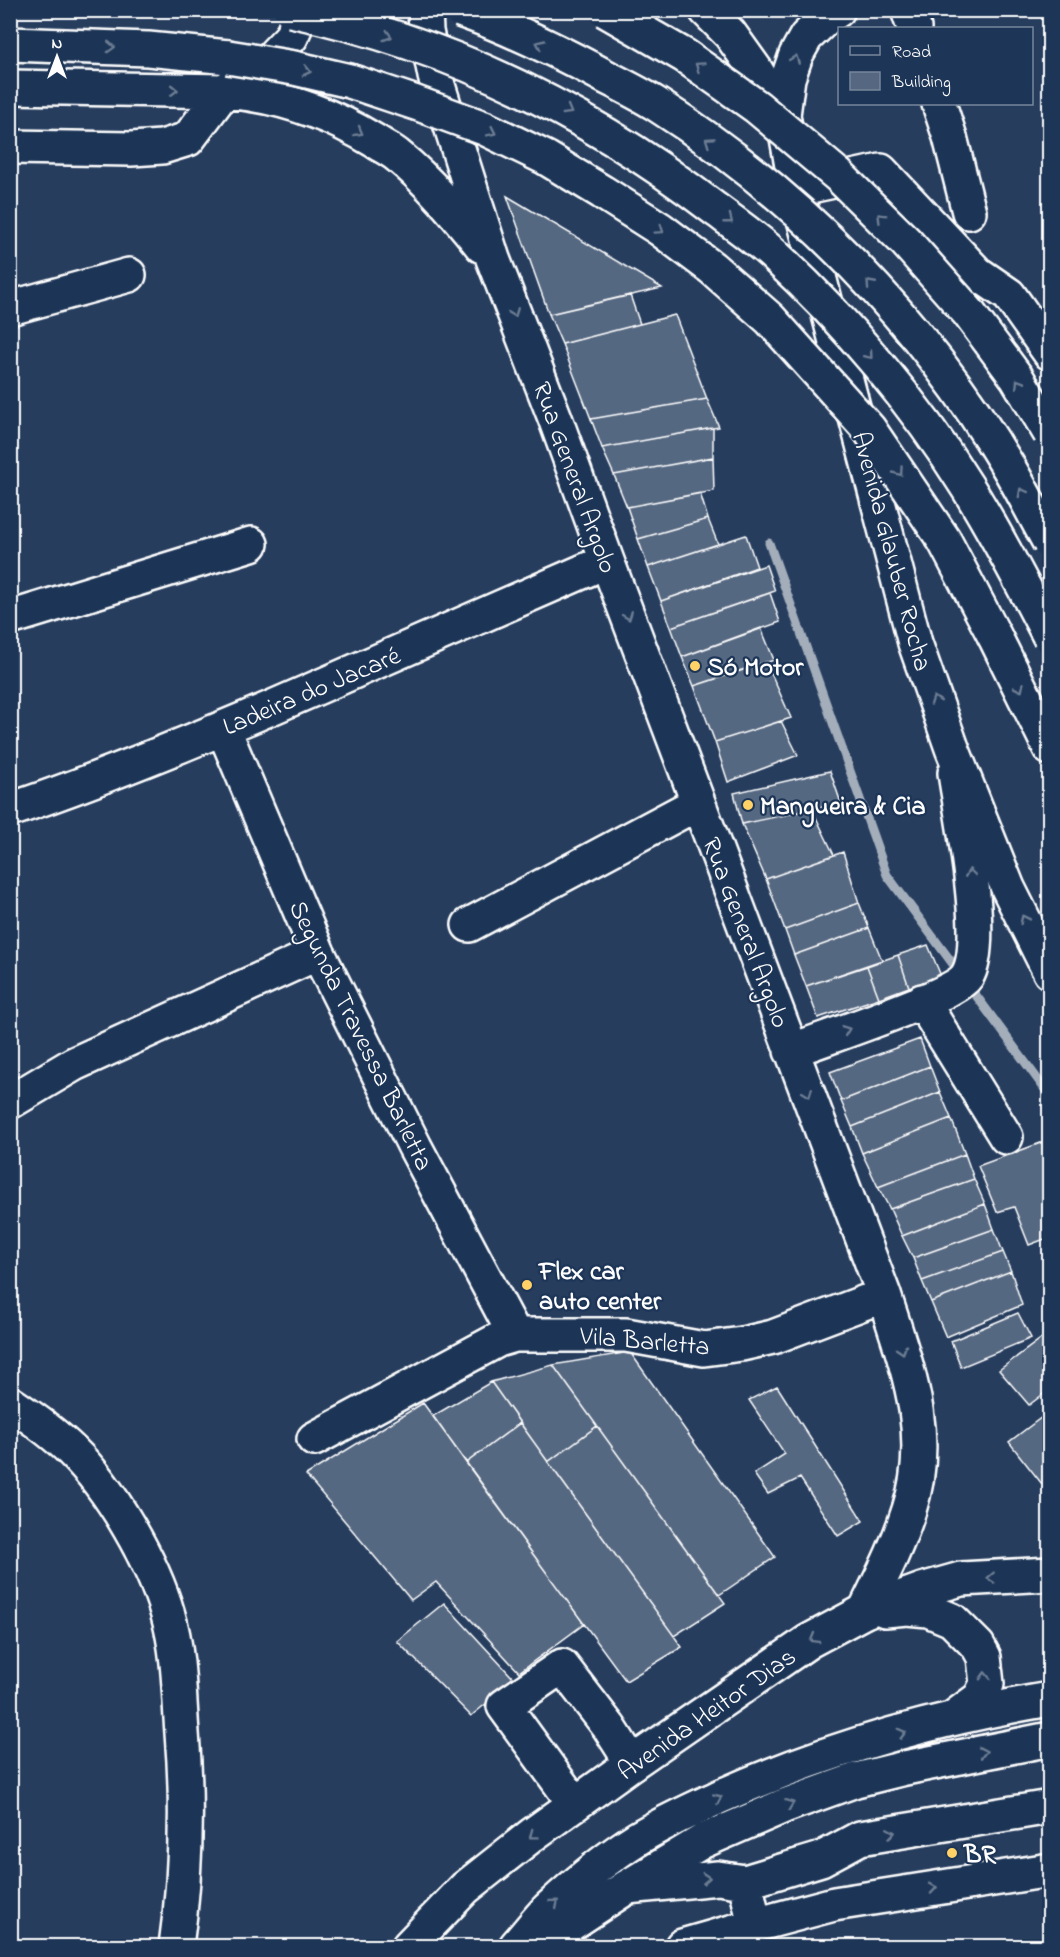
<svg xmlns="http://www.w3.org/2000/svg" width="1060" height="1957" font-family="'Indie Flower',sans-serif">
<rect width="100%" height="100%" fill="#263d5e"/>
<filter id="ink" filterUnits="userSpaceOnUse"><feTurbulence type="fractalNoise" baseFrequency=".0167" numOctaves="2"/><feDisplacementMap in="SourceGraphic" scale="12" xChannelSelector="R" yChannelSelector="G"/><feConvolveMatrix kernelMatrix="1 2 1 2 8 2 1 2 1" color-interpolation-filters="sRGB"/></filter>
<g filter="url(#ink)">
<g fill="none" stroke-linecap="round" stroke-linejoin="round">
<path stroke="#a4aebb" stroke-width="9" d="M769 543 887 875 953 964
M975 994 1050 1096"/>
</g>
<path fill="#556781" stroke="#fff" stroke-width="1.5" d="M507 196 662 288 549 314Z
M630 295 640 324 562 344 549 314Z
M675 315 707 399 591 419 562 344Z
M707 399 719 427 602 448 591 419Z
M713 428V457L614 475 602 448Z
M713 457 714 491 627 507 614 475Z
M700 493 708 519 638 539 627 507Z
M708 519 718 544 648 567 638 539Z
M746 535 757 567 661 601 648 567Z
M766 565 775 591 671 627 661 601Z
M770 593 780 622 682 657 671 627Z
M761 628 774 660 694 686 682 657Z
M766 662 791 718 715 742 694 686Z
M781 721 798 755 728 782 715 742Z
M830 771 841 803 742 824 734 793Z
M812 809 834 855 766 879 742 824Z
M843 852 859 903 785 930 766 879Z
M859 903 869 928 794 955 785 930Z
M869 928 882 960 806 986 794 955Z
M928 945 941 976 909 987 898 955Z
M898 955 909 987 879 998 867 966Z
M867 966 879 998 818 1018 806 986Z
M920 1039 930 1066 841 1101 830 1072Z
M930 1066 940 1092 852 1127 841 1101Z
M940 1092 951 1118 862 1153 852 1127Z
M951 1118 965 1154 878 1187 862 1153Z
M1046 1141 1050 1149V1237L1029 1245 1014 1207 997 1212 978 1166Z
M965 1154 974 1179 890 1209 878 1187Z
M974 1179 985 1204 902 1236 890 1209Z
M985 1204 994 1229 913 1258 902 1236Z
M994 1229 1003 1252 922 1281 913 1258Z
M1003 1252 1011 1271 931 1302 922 1281Z
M1011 1271 1022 1305 946 1337 931 1302Z
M1018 1313 1031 1338 961 1367 951 1341Z
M1050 1332V1389L1029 1405 999 1370Z
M630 1352 775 1557 719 1595 553 1365Z
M553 1365 597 1426 548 1462 491 1382Z
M491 1382 520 1423 466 1463 433 1416Z
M777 1386 863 1521 838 1536 800 1478 768 1494 754 1474 785 1454 749 1400Z
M423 1403 584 1624 519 1672 436 1582 411 1600 306 1475Z
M1050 1411V1478L1042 1484 1009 1442Z
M520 1423 682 1647 626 1681 466 1463Z
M597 1426 725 1603 674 1636 548 1462Z
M444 1603 515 1680 471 1716 397 1641Z"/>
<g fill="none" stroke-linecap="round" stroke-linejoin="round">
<g stroke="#fff" stroke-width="38">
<path id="minor" d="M425 10 426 31 435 76 493 259 555 418 607 561 884 1295C907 1367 934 1434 909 1510 898 1545 881 1578 865 1611
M706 10 730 34 755 69 783 115
M908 10 914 28
M10 87 224 91C278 95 329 113 375 141 382 146 391 150 398 156 430 182 456 214 482 246
M939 104 950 137 969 212
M10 147 131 149 162 147 188 139 224 91 270 59 291 37 303 10
M796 189 881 171 977 273 1009 295 1050 353
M10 308 129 275
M10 618 251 544
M223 728 318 953 415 1147 515 1335
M10 810C99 780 186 744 273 707 385 659 496 610 607 561
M469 925 698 803
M922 1001 1006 1137
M791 1051C821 1039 954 996 967 976 988 943 961 814 955 773
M10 1102 74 1064 318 953
M10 1403C31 1417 54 1433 72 1451 111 1489 153 1562 168 1615 179 1652 179 1694 182 1733 188 1804 186 1876 176 1946
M314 1439 498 1340 515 1335H626L704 1349 742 1344 773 1337 884 1295
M575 1804 504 1706 562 1666 609 1727 632 1763
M745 1882 755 1925 834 1904 1050 1870
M627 1887 718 1878 745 1882 821 1859 860 1838 1050 1807
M682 1946 755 1925"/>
</g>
<g stroke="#fff" stroke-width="38">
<path id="major" d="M838 10 825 19 806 37 796 55 788 78 783 115 796 189 915 643 952 748 1008 888 1050 972
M10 44 148 49 228 57
M994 635 1050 748
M885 1610 907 1608 928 1610 952 1620 978 1646 984 1657 987 1684 980 1698 953 1718
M409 1946 465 1888 532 1835 632 1763 809 1641 865 1611 922 1590 961 1579 1050 1574
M516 1946C527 1934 537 1920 549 1908 575 1884 608 1857 638 1838 664 1822 692 1810 719 1797 824 1750 936 1718 1050 1699
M539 1946 560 1931 627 1887 703 1841 784 1806 856 1780 905 1768 1050 1739"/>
</g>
<use href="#minor" stroke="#1d3557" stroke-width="33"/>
<use href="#major" stroke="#1d3557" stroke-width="33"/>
<g stroke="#fff" stroke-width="38" stroke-linecap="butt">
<path id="major-bridge" d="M605 10 685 56 757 107 839 176 906 242 968 312 1017 378 1050 433
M228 57 294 68 350 81 416 103 484 128 546 158 602 192 660 229 712 268 770 319 869 429 944 540 994 635"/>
</g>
<g stroke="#fff" stroke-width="38" stroke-linecap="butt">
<path id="highway-bridge" d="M291 10C448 43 588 111 715 209 734 223 754 237 772 253 846 321 915 403 968 488 998 536 1024 587 1050 637
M460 10C511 28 560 52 608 78 624 86 640 94 656 104 798 194 923 322 1009 468 1023 492 1036 518 1050 543"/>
</g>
<use href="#major-bridge" stroke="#1d3557" stroke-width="33"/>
<use href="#highway-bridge" stroke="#1d3557" stroke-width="33"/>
</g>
<defs><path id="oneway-chevron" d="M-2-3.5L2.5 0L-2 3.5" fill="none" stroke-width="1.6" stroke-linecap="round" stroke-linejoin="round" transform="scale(1.5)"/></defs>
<g stroke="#6c7c92">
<use href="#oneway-chevron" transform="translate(388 36) rotate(17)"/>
<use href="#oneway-chevron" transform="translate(540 44) rotate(-155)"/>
<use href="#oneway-chevron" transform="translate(111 47) rotate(2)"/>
<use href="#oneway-chevron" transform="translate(795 59) rotate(-69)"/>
<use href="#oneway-chevron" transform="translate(699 66) rotate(-145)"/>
<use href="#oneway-chevron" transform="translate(307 71) rotate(13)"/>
<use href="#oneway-chevron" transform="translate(174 90) rotate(1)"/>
<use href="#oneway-chevron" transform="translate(568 111) rotate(30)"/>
<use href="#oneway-chevron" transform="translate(359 132) rotate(30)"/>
<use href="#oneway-chevron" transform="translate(492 132) rotate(26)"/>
<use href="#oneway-chevron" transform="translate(709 141) rotate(-145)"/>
<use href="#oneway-chevron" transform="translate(881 217) rotate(-135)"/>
<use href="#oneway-chevron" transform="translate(729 220) rotate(38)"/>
<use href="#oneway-chevron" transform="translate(660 230) rotate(35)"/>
<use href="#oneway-chevron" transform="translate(870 284) rotate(-132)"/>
<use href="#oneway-chevron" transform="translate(514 313) rotate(69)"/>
<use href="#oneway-chevron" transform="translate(869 355) rotate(49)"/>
<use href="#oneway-chevron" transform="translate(1019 383) rotate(-122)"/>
<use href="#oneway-chevron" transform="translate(899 472) rotate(55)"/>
<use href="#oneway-chevron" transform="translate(1022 492) rotate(-118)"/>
<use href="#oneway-chevron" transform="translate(628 616) rotate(69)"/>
<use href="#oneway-chevron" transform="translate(1020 688) rotate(64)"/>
<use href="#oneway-chevron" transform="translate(935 700) rotate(-109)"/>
<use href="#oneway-chevron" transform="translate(970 873) rotate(-98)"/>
<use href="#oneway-chevron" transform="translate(1024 919) rotate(-116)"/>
<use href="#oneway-chevron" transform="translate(846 1030) rotate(-21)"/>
<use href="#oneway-chevron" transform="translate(808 1093) rotate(69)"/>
<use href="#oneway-chevron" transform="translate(902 1350) rotate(72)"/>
<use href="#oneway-chevron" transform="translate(991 1578) rotate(177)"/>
<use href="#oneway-chevron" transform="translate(814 1639) rotate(150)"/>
<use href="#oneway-chevron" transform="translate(985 1676) rotate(-92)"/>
<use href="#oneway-chevron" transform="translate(902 1733) rotate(-15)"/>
<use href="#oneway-chevron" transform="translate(983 1752) rotate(-11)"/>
<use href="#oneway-chevron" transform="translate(718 1798) rotate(-24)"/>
<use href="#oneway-chevron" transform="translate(790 1804) rotate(-21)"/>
<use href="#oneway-chevron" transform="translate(891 1833) rotate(-9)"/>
<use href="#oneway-chevron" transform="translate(533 1835) rotate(143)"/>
<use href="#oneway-chevron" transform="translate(706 1878) rotate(-3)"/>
<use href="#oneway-chevron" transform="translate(933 1888) rotate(-9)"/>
<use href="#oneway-chevron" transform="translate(555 1903) rotate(-40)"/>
</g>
</g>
<g fill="#ffd166" stroke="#1d3557" stroke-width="2">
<circle cx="695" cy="666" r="6"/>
<circle cx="748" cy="805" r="6"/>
<circle cx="527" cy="1285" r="6"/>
<circle cx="952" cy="1853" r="6"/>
</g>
<g text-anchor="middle" stroke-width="4.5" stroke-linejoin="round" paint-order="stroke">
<g font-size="26" fill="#fff" stroke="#1d3557">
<text transform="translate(576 477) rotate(70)" y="9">Rua General Argolo</text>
<text transform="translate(893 551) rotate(75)" y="9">Avenida Glauber Rocha</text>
<text transform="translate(311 690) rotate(-23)" y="9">Ladeira do Jacaré</text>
<text transform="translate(747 932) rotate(69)" y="9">Rua General Argolo</text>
<text transform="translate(362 1035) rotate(64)" y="9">Segunda Travessa Barletta</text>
<text transform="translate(645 1340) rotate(5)" y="9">Vila Barletta</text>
<text transform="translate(706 1713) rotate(-35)" y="9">Avenida Heitor Dias</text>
</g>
<g font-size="26" font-weight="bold" fill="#fff" stroke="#1d3557" text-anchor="start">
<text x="707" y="675">Só Motor</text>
<text x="760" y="814">Mangueira &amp; Cia</text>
<text x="539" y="1279">Flex car<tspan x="539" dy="30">auto center</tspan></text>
<text x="964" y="1862">BR</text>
</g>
</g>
<rect width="1060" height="1957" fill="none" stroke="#1d3557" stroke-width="36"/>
<rect x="18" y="18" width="1024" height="1921" fill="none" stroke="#fff" stroke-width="2" filter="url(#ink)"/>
<rect x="838" y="27" width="195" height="78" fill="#1d3557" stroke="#77869a" stroke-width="1.5"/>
<rect x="850" y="46" width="30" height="9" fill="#1d3557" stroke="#77869a" stroke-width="1.5"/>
<text x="892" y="57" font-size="18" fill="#ffffff">Road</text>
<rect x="850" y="72" width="30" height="18" fill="#556781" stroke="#77869a" stroke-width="1.5"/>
<text x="892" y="87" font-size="18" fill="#ffffff">Building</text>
<g transform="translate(57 57)" stroke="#1d3557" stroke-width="4.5" paint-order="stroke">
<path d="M0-4.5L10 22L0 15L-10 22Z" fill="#ffffff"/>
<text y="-9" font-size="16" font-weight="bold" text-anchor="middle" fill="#ffffff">N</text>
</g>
</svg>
